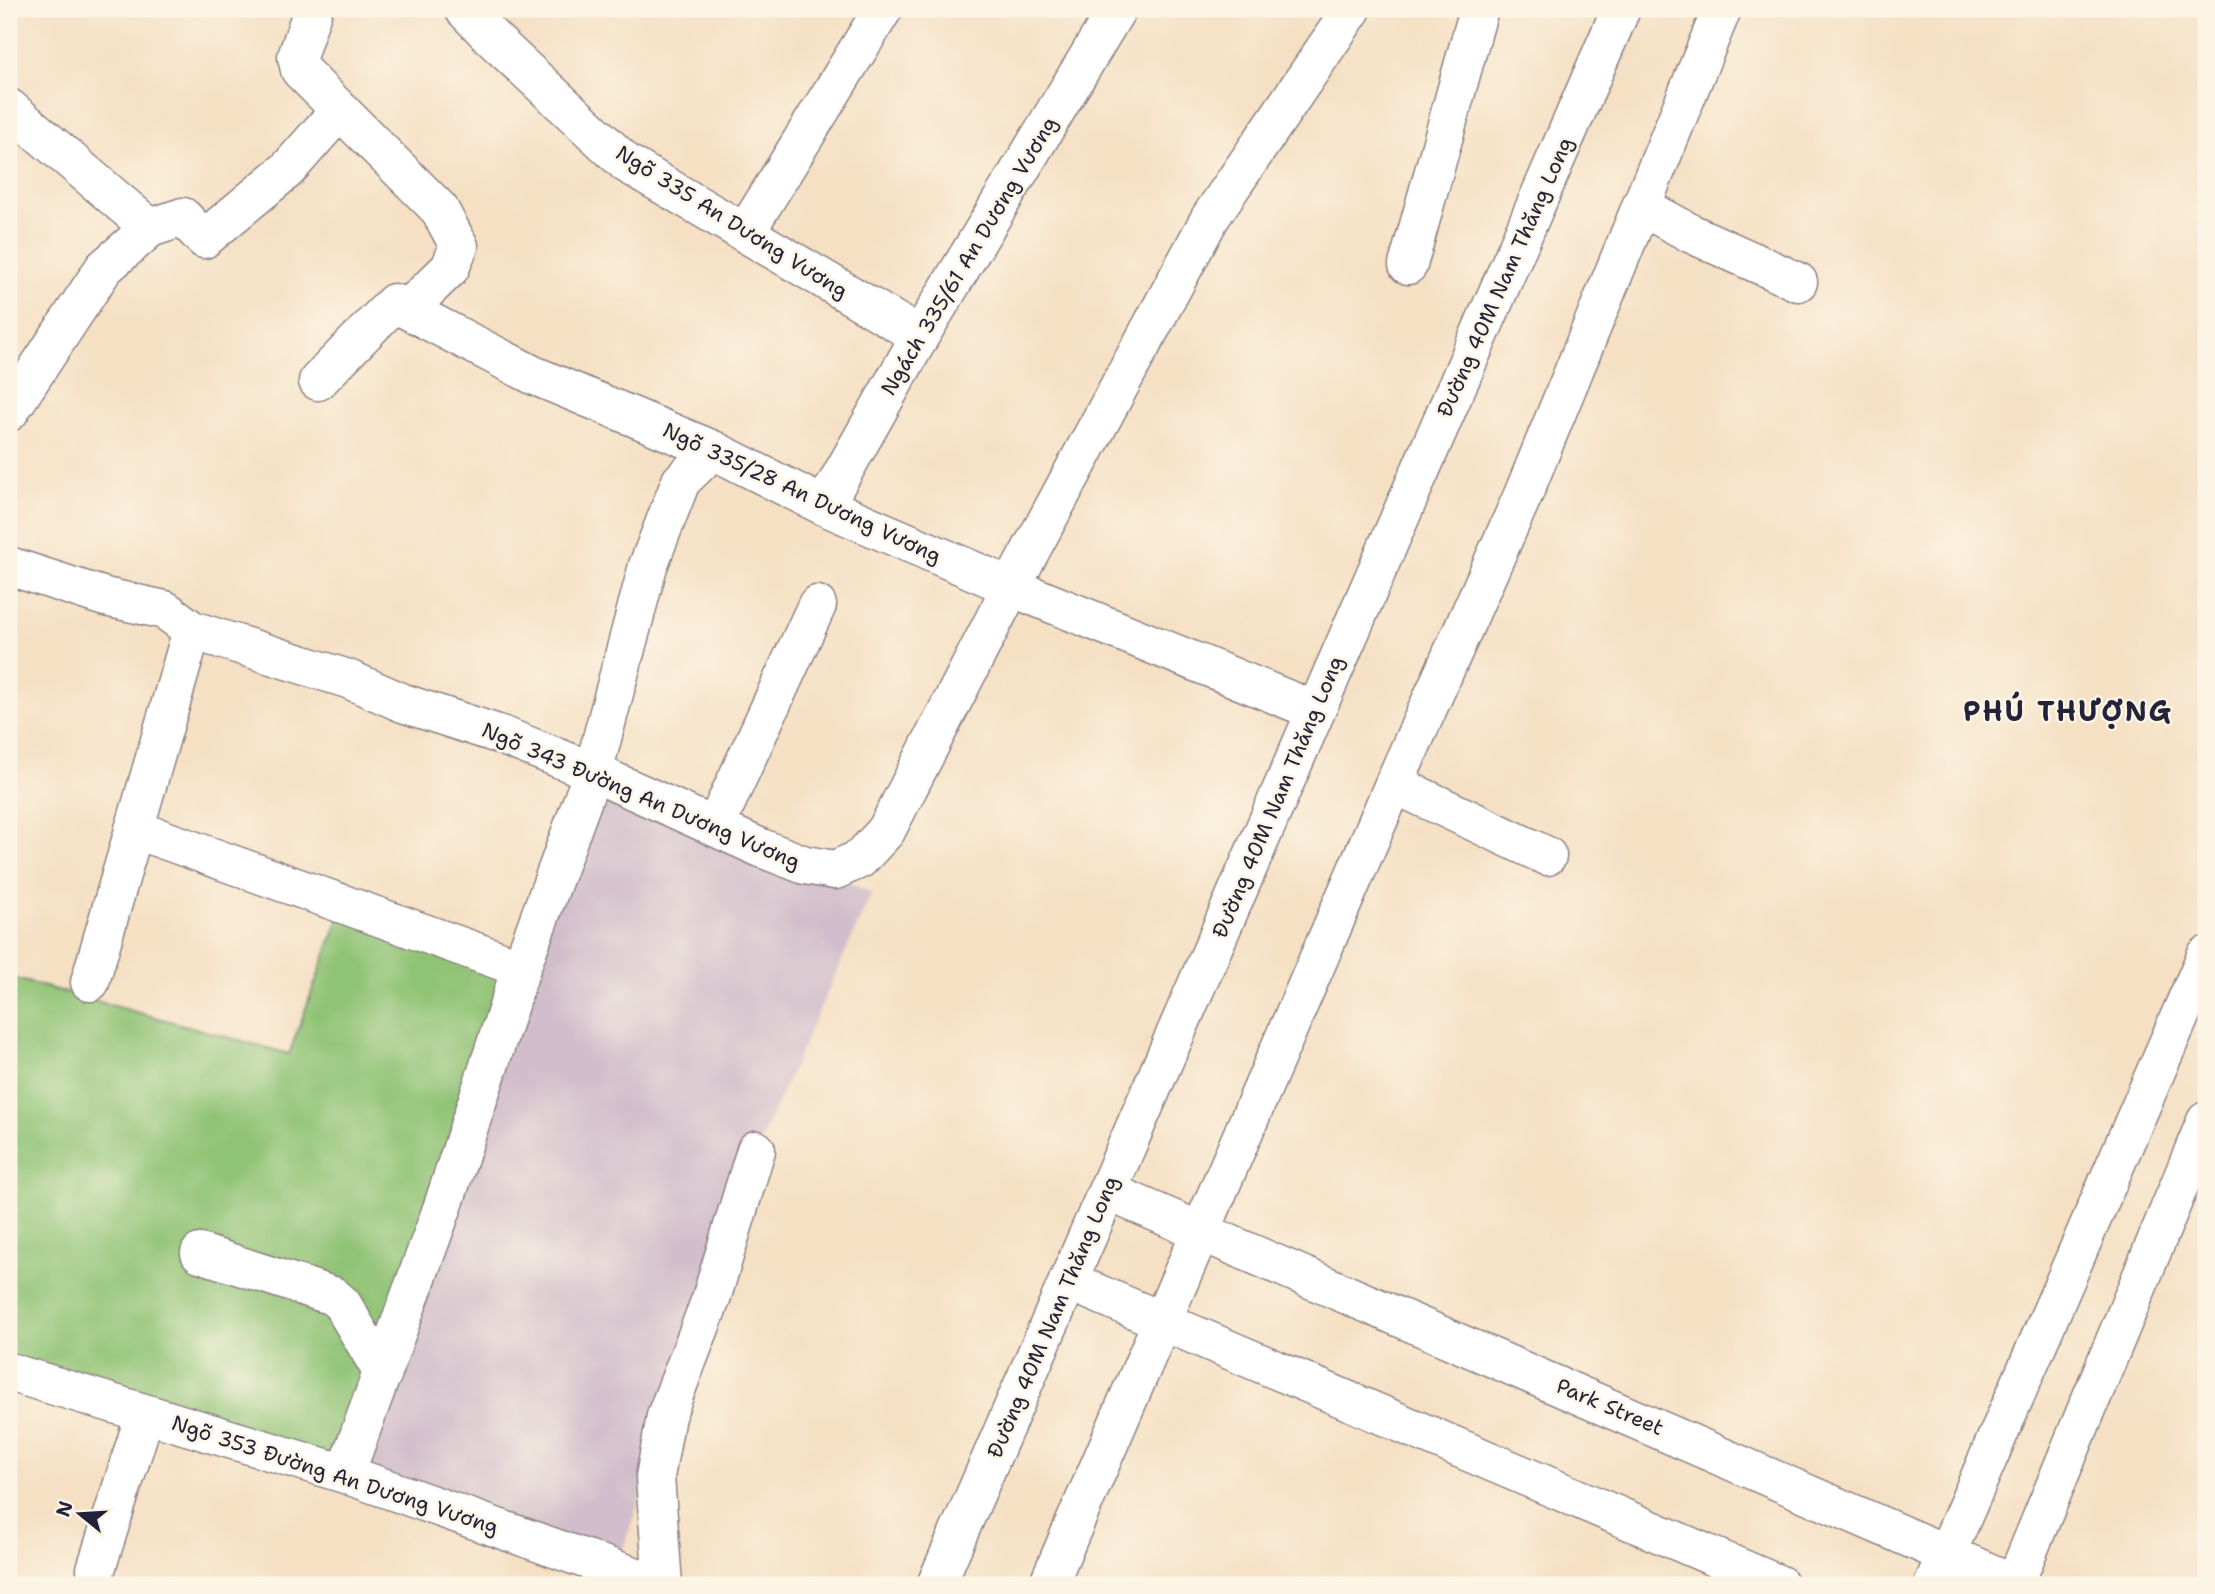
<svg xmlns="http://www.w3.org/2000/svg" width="2215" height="1594" font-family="'Shantell Sans',sans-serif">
<rect width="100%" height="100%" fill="#fcf5e5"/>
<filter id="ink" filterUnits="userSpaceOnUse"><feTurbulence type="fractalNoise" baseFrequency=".0143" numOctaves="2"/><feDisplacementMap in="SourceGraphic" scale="14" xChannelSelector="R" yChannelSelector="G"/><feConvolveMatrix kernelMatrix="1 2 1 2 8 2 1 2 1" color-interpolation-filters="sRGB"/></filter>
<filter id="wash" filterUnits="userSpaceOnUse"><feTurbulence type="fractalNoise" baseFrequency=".00686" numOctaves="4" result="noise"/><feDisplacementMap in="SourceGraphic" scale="28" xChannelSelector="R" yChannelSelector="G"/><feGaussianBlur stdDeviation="1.57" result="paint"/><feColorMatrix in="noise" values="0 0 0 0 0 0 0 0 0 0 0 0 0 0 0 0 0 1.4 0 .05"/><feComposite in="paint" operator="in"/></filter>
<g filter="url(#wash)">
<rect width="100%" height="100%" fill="#f5e0c4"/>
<path fill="#d1bdcb" d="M593 772 872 893 756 1150 616 1570 345 1474Z"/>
<path fill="#8fc375" stroke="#587258" stroke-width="2" d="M344 905 521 968 345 1474 9 1357V977L289 1054Z"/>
</g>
<g filter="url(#ink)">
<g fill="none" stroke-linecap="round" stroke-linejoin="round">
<g stroke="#8c8180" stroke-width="41">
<path id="minor" d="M313 9 297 57 300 70 439 209 459 246 450 268 408 309
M464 9 494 40 626 163 920 336
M9 108 150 228
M1641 206 1692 234 1798 282
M745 233 883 9
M1408 265 1479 9
M318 381 394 303 533 375 713 450 824 506 1011 587 1316 711
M9 412 104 268 150 228 183 217 204 239 287 170 339 111
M824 506 920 336 1117 9
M9 566 105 597 165 610 192 630 348 679 403 703 501 735 593 772 761 848 805 865 835 870 860 859 886 831 1011 587 1210 218 1352 9
M1394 784 1547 856
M715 827 817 605
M134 829 521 968
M90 982 192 630
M1107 1191 2018 1585
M200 1253 333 1296 342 1304 383 1373
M1068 1281 1780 1585
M9 1372 345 1474 659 1585
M345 1474 443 1206 521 968 593 772 648 566 681 481 713 450
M96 1569 145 1414
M663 1585 655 1477 666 1416 711 1299 756 1150
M936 1585 1621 9
M1048 1585 1394 784 1523 495 1722 9
M1933 1585 2206 956
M2014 1585 2206 1121"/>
</g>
<use href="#minor" stroke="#fff" stroke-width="38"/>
</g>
</g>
<g text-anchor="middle" stroke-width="5" stroke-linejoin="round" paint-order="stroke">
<g font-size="21" fill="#22223b" stroke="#fcf5e5">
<text transform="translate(732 222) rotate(32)" y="7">Ngõ 335 An Dương Vương</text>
<text transform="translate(969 256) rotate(-59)" y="7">Ngách 335/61 An Dương Vương</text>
<text transform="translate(1505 277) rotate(-66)" y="7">Đường 40M Nam Thăng Long</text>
<text transform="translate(802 493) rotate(25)" y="7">Ngõ 335/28 An Dương Vương</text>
<text transform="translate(641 796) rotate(23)" y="7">Ngõ 343 Đường An Dương Vương</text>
<text transform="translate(1278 797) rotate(-67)" y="7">Đường 40M Nam Thăng Long</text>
<text transform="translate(1053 1317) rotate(-67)" y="7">Đường 40M Nam Thăng Long</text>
<text transform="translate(1610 1407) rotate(23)" y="7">Park Street</text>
<text transform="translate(335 1475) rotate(18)" y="7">Ngõ 353 Đường An Dương Vương</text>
</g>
<g font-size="28" font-weight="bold" letter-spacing="2" fill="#22223b" stroke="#fcf5e5">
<text x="2068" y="721">PHÚ THƯỢNG</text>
</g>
</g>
<rect width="2215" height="1594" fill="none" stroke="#fcf5e5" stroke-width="35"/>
<g transform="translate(80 1514) rotate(288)" stroke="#fcf5e5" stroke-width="5" paint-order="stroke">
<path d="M0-5L12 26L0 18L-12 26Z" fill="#22223b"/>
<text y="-10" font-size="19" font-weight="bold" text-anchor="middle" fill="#22223b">N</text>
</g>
</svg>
